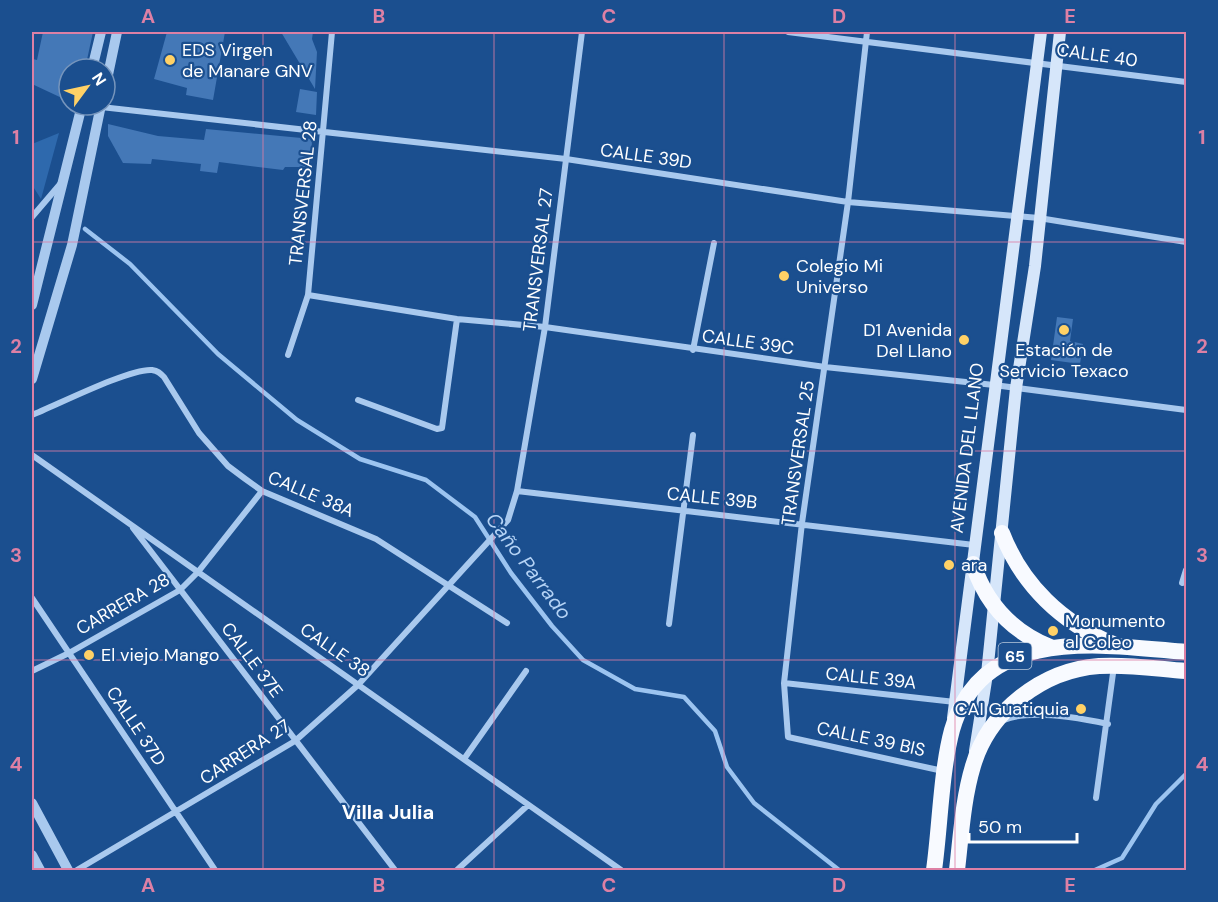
<svg xmlns="http://www.w3.org/2000/svg" width="1218" height="902" font-family="'DM Sans',sans-serif">
<rect width="100%" height="100%" fill="#1b4f8f"/>
<path fill="#2e69ad" d="M59 133 41 199 32 185V144Z"/>
<g fill="none" stroke-linecap="round" stroke-linejoin="round">
<path stroke="#9cc4f0" stroke-width="4.5" d="M85 229 130 264 218 354 297 420 360 459 426 480 475 517 511 573 552 626 583 660 635 689 684 697 715 731 727 767 754 803 839 870
M1095 870 1122 858 1156 804 1186 774"/>
</g>
<path fill="#4478b7" d="M43 32H93L85 69H69V94L64 99 32 84 33 59 37 60Z
M167 32H225L213 100 186 95 187 88 154 79Z
M281 32H313L312 39 317 52 315 89Z
M300 89 317 92 316 115 296 112Z
M108 124 158 136 204 140 206 129 312 139 311 167H285L283 170 219 162 217 173 200 171 201 164 152 159 151 164 123 163 108 136Z
M1057 317 1073 319 1070 341 1083 344 1080 364 1051 360Z"/>
<g fill="none" stroke-linecap="round" stroke-linejoin="round">
<path stroke="#a9c9ee" stroke-width="6" d="M788 32 1186 82
M867 32 848 202 802 523 784 683 788 737 943 771
M101 107 566 159 848 202 1039 218 1186 242
M32 217 61 183
M308 295 457 319 545 327 825 367 994 385 1186 410
M693 350 714 243
M288 355 308 295 332 32
M358 400 437 429 442 428 457 319
M32 415C57 405 130 368 152 370 158 371 160 373 164 377L199 433 228 466 244 478 262 491 376 539 507 623
M32 455 621 870
M517 491 974 545
M133 528 395 870
M1182 583 1186 570
M32 598 215 870
M669 624 693 435
M32 671 69 653 180 590 198 572 262 491
M784 683 955 702
M1004 720C1030 709 1080 718 1108 724
M464 759 526 671
M1096 798 1114 666
M77 870 295 741 358 685 508 520 517 491 545 327 582 32
M457 870 527 806"/>
<path stroke="#a9c9ee" stroke-width="10" d="M92 69 101 32
M105 89 117 32
M32 305 82 105
M32 379 72 245 101 105
M32 803 68 870
M32 855 40 870"/>
<path stroke="#d6e6fa" stroke-width="12" d="M953 718 1041 32
M975 751 987 674 1016 388 1035 266 1060 32"/>
<path stroke="#f8faff" stroke-width="16" d="M1002 533C1022 585 1062 623 1113 644
M973 564C986 604 1011 631 1050 647
M934 870C940 828 941 771 952 730 982 624 1102 645 1186 652
M957 870C961 836 963 799 973 766 989 711 1043 670 1099 666 1128 664 1158 669 1186 671"/>
</g>
<path fill="none" stroke="#dd80a5" stroke-width="1.5" stroke-opacity="0.55" d="M263 32V870M494 32V870M724 32V870M955 32V870M32 242H1186M32 451H1186M32 660H1186"/>
<g fill="#ffd166" stroke="#1b4f8f" stroke-width="2">
<circle cx="170" cy="60" r="6"/>
<circle cx="784" cy="276" r="6"/>
<circle cx="1064" cy="330" r="6"/>
<circle cx="964" cy="340" r="6"/>
<circle cx="949" cy="565" r="6"/>
<circle cx="1053" cy="631" r="6"/>
<circle cx="89" cy="655" r="6"/>
<circle cx="1081" cy="709" r="6"/>
</g>
<g text-anchor="middle" stroke-width="4.5" stroke-linejoin="round" paint-order="stroke">
<rect fill="#1b4f8f" stroke="#bbcadd" stroke-width="1.5" x="998.5" y="643" width="33" height="26" rx="4.5"/>
<g font-size="16" font-weight="bold" fill="#fff">
<text x="1015" y="662">65</text>
</g>
<g font-size="18" fill="#fff" stroke="#1b4f8f" text-anchor="start">
<text x="182" y="56">EDS Virgen<tspan x="182" dy="21">de Manare GNV</tspan></text>
<text x="796" y="272">Colegio Mi<tspan x="796" dy="21">Universo</tspan></text>
<text x="952" y="336" text-anchor="end">D1 Avenida<tspan x="952" dy="21">Del Llano</tspan></text>
<text x="1064" y="356" text-anchor="middle">Estación de<tspan x="1064" dy="21">Servicio Texaco</tspan></text>
<text x="961" y="571">ara</text>
<text x="1065" y="627">Monumento<tspan x="1065" dy="21">al Coleo</tspan></text>
<text x="101" y="661">El viejo Mango</text>
<text x="1069" y="715" text-anchor="end">CAI Guatiquia</text>
</g>
<g font-size="18" fill="#fff" stroke="#1b4f8f">
<text transform="translate(1097 55) rotate(8)" y="6">CALLE 40</text>
<text transform="translate(646 156) rotate(8)" y="6">CALLE 39D</text>
<text transform="translate(303 193) rotate(-84)" y="6">TRANSVERSAL 28</text>
<text transform="translate(538 260) rotate(-83)" y="6">TRANSVERSAL 27</text>
<text transform="translate(748 342) rotate(8)" y="6">CALLE 39C</text>
<text transform="translate(967 448) rotate(-83)" y="6">AVENIDA DEL LLANO</text>
<text transform="translate(798 453) rotate(-82)" y="6">TRANSVERSAL 25</text>
<text transform="translate(311 494) rotate(23)" y="6">CALLE 38A</text>
<text transform="translate(712 498) rotate(6)" y="6">CALLE 39B</text>
<text transform="translate(123 604) rotate(-30)" y="6">CARRERA 28</text>
<text transform="translate(335 650) rotate(35)" y="6">CALLE 38</text>
<text transform="translate(252 660) rotate(53)" y="6">CALLE 37E</text>
<text transform="translate(871 678) rotate(6)" y="6">CALLE 39A</text>
<text transform="translate(136 726) rotate(56)" y="6">CALLE 37D</text>
<text transform="translate(871 739) rotate(12)" y="6">CALLE 39 BIS</text>
<text transform="translate(245 752) rotate(-33)" y="6">CARRERA 27</text>
</g>
<g font-size="20" font-style="italic" fill="#b5d3f5" stroke="#1b4f8f">
<text transform="translate(529 566) rotate(53)" y="7">Caño Parrado</text>
</g>
<g font-size="20" font-weight="bold" fill="#fff" stroke="#1b4f8f">
<text x="388" y="819">Villa Julia</text>
</g>
</g>
<rect width="1218" height="902" fill="none" stroke="#1b4f8f" stroke-width="66"/>
<g transform="translate(87 87) rotate(57)"><circle r="28" fill="#1b4f8f" stroke="#7695bc" stroke-width="1.5"/>
<path d="M0-4.5L10 22L0 15L-10 22Z" fill="#ffd166"/>
<text y="-9" font-size="16" font-weight="bold" text-anchor="middle" fill="#ffffff">N</text>
</g>
<path d="M969 833v9h108v-9" fill="none" stroke="#ffffff" stroke-width="3"/>
<text x="978" y="833" font-size="18" fill="#ffffff" stroke="#1b4f8f" stroke-width="4.5" paint-order="stroke">50 m</text>
<rect x="33" y="33" width="1152" height="836" fill="none" stroke="#dd80a5" stroke-width="2"/>
<g font-size="20" text-anchor="middle" font-weight="bold" fill="#dd80a5">
<text x="148" y="23">A</text>
<text x="379" y="23">B</text>
<text x="609" y="23">C</text>
<text x="839" y="23">D</text>
<text x="1070" y="23">E</text>
<text x="16" y="144">1</text>
<text x="1202" y="144">1</text>
<text x="16" y="353">2</text>
<text x="1202" y="353">2</text>
<text x="16" y="562">3</text>
<text x="1202" y="562">3</text>
<text x="16" y="771">4</text>
<text x="1202" y="771">4</text>
<text x="148" y="892">A</text>
<text x="379" y="892">B</text>
<text x="609" y="892">C</text>
<text x="839" y="892">D</text>
<text x="1070" y="892">E</text>
</g>
</svg>
